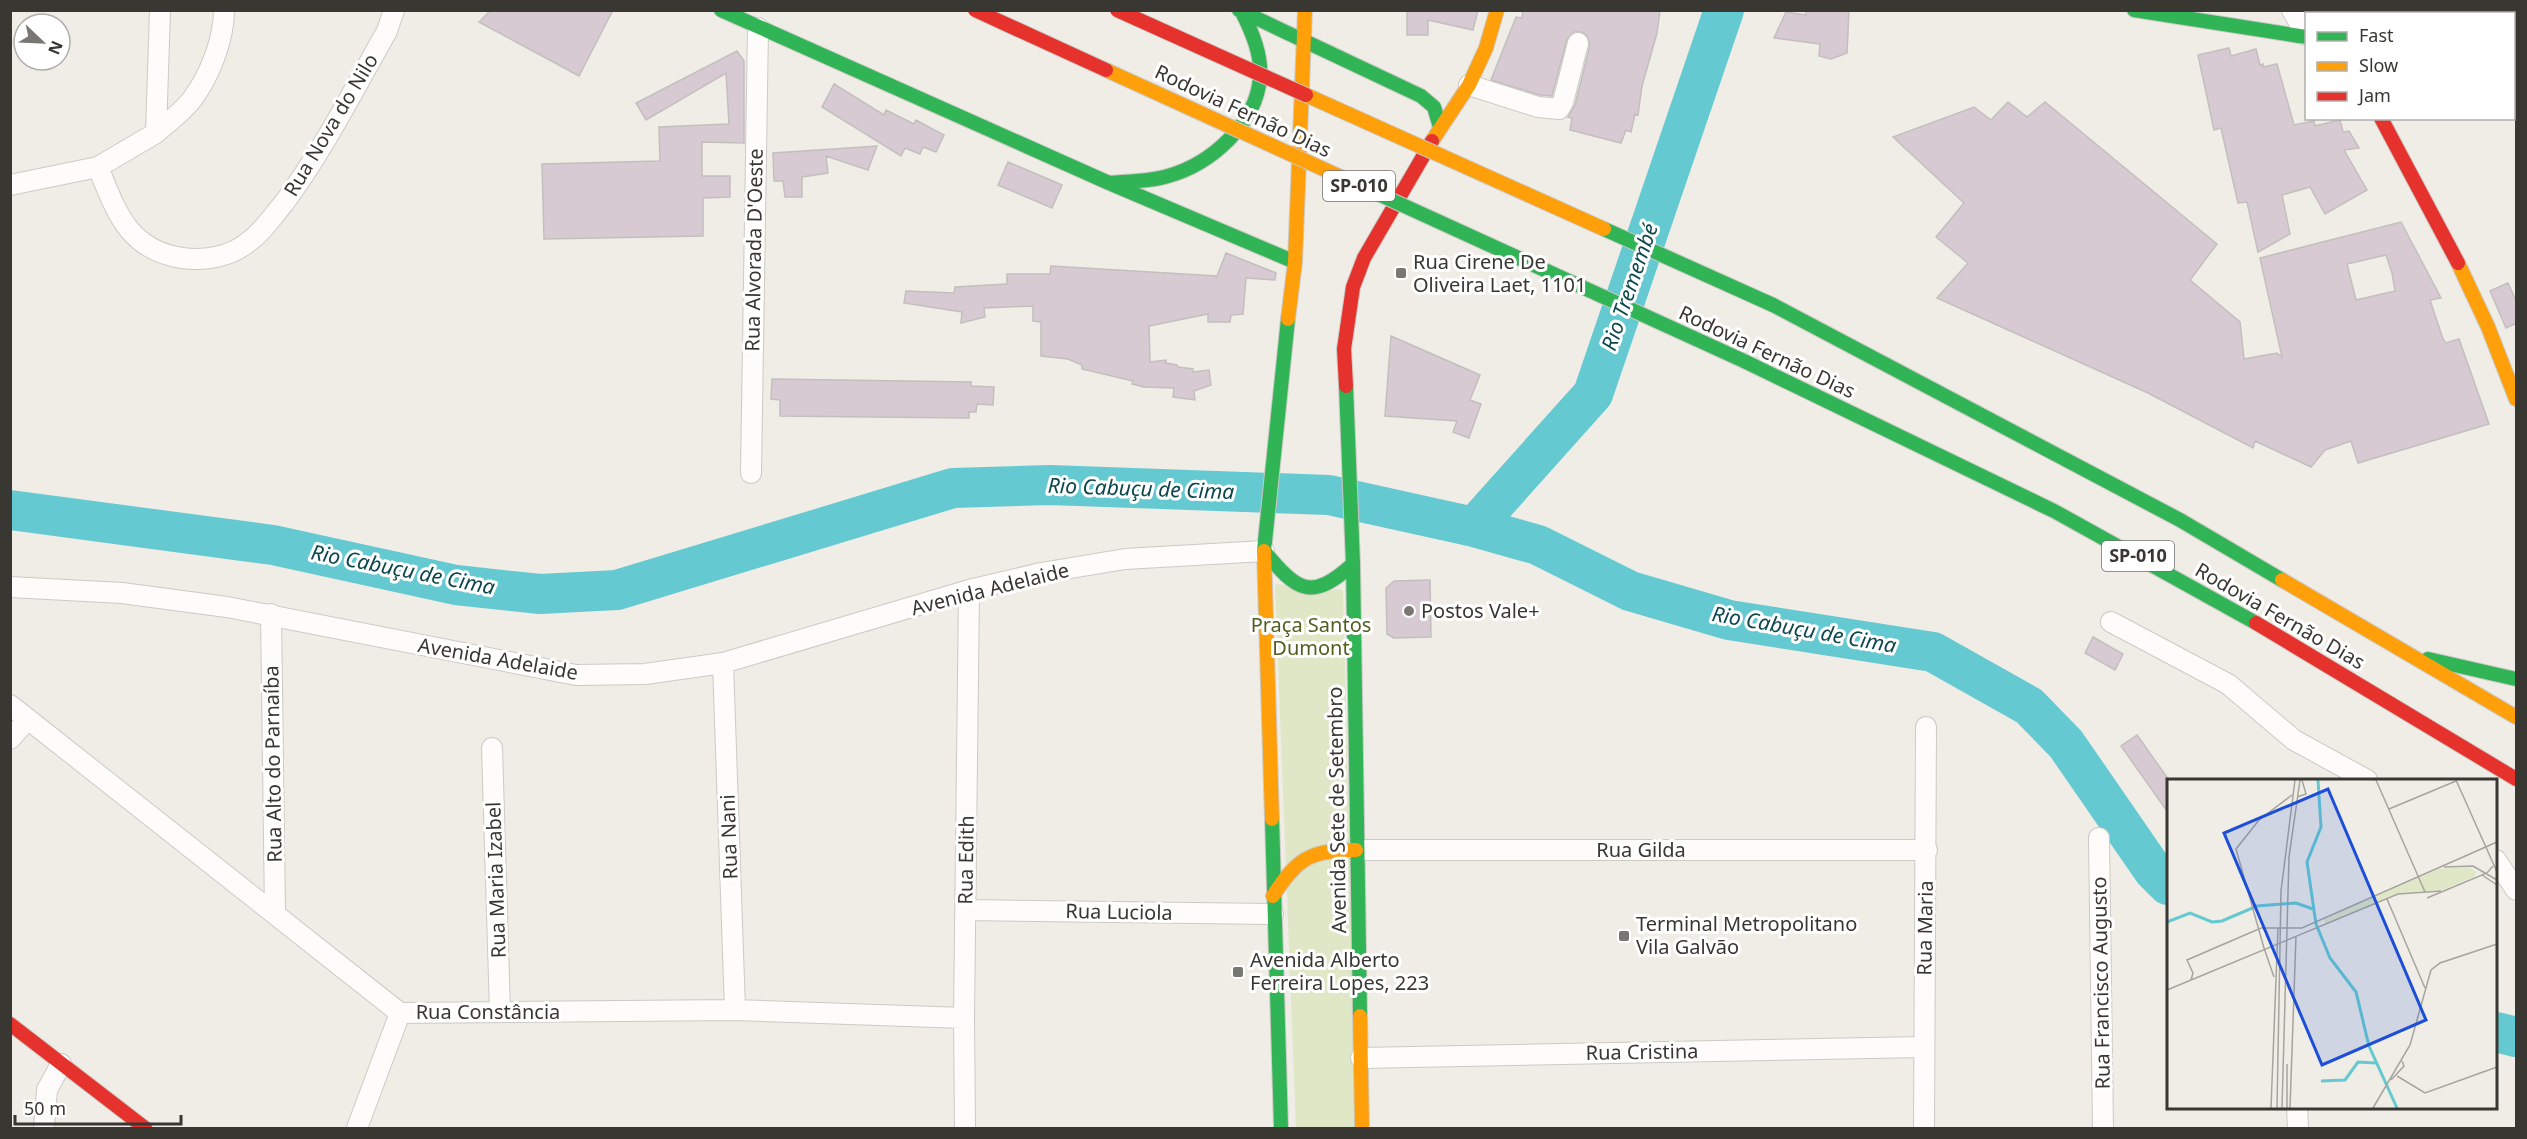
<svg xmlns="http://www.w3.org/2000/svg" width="2527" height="1139" font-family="'Noto Sans',sans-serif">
<rect width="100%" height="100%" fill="#efede6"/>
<path fill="#e0e7c6" d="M1275 584 1343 590 1357 1128H1296Z"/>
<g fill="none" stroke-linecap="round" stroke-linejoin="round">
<path stroke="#65c9d1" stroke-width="40" d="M10 510 273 545 456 585 540 594 617 590 953 488 1050 485 1329 495 1474 527 1538 545 1630 591 1729 620 1933 652 2029 706 2066 744 2153 870 2168 885
M1474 527 1593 394 1724 10
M2496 1032 2516 1037"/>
</g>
<path fill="#d8cad3" stroke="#c2bfbe" stroke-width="1.5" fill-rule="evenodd" d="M491 10H613L579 76 479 22Z
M1407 10H1478L1473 30 1428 20V35H1407Z
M1523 10H1660L1657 33 1642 86 1638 115 1635 114 1631 132 1626 130 1621 143 1570 130 1572 118 1568 117 1575 105 1590 45 1587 35 1581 32H1574L1567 39 1552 96 1540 95 1491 80 1516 17 1522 18Z
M1806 10H1849L1847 53 1831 59 1819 56 1820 44 1774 38 1786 12 1806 15Z
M2229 48 2231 56 2256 49 2260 65 2263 64V67L2277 64 2294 125 2314 121 2315 126 2340 120 2343 132 2349 131 2359 148 2344 150 2367 190 2325 214 2310 187 2282 195 2290 234 2258 252 2247 202 2238 203 2221 128 2214 130 2198 55Z
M737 51 744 61V143L702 142V176H730V197L703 198V236L544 239 542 164 660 161 659 127 729 124 726 73 646 120 636 103Z
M834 84 884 115 886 110 914 124 916 120 944 135 936 152 923 147 920 154 905 148 901 156 822 107Z
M2008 102 2027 117 2045 102 2217 244 2190 280 2240 322 2244 359 2277 353 2282 357 2260 258 2401 222 2441 298 2430 300 2443 339 2446 343 2459 339 2489 424 2358 463 2351 441 2325 450 2311 467 2255 441 2253 448 2148 393 1937 298 1968 263 1936 237 1964 203 1893 137 1974 107 1991 120ZM2386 255 2392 273 2395 291 2356 300 2347 264Z
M877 146 868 170 826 156 828 173 802 177V197H785L783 181H774L773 153Z
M1008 162 1062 185 1052 208 998 185Z
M1226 253 1276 273 1275 280 1246 278 1243 314 1231 315 1230 322H1208V314L1149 326 1150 362 1166 360V363L1177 365 1178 367 1193 369V372L1209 370 1211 385 1194 391 1195 400 1173 397 1174 388 1144 387 1132 384 1133 381 1082 369V365L1068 359 1041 356V322L1033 321V306L984 308 985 317 961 323 962 312 904 303 906 291 954 293 955 287 1007 284V274H1050L1051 266 1217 276Z
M2508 283 2517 303V323L2506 328 2490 291Z
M1391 336 1480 375 1470 400 1481 404 1469 438 1453 432 1457 421 1385 416Z
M772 379 971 382V386L994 387 993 405 977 404 976 412H969V418L780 416V400L771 399Z
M1430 580 1431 637 1394 638 1387 634 1386 588 1394 581Z
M2093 637 2123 654 2115 670 2085 653Z
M2137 735 2169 780V814L2121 746Z"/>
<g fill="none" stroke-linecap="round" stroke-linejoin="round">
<g stroke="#cccac5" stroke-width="22">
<path id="street" d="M2292 10 2306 35
M2504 10 2505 14
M2514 37 2516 44
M1469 85 1538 107 1559 109 1563 102 1578 43
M156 133C168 122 184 111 193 98 210 75 224 39 224 10
M98 167C116 211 128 250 182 258 204 261 230 257 247 243 263 232 272 217 284 203 324 149 354 89 387 31L394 10
M10 185 98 167 156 133 160 10
M751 473 758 28
M10 587 122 593 227 607 576 675 645 674 723 663 969 590 1041 573 1125 559 1264 551
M271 614 275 914
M2111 622 2228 684 2294 740 2367 780
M723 663 735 1010
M10 705 400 1013 735 1010 964 1018
M10 739 28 719
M492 748 500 1012
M2099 838 2103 1128
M1356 850H1927
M2496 860 2516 890
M966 910 1273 914
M1361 1058 1923 1047
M2297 1108 2298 1128
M44 1128 47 1090 61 1064
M357 1128 400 1013
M965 1128 964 1018 969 590
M1924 1128 1926 727"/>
</g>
<g stroke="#cccac5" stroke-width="16">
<path id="fast" d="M721 10 1109 183 1295 262
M1239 10 1421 96 1434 107 1440 127
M2134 10 2306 37
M1109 183C1128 181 1149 182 1168 176 1211 164 1256 124 1260 78 1262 55 1252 32 1242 12
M1773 305 2180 520 2282 580
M1288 319 1264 551C1297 591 1311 602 1353 564L1346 386
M1744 361 2054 511 2256 623
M1353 564 1360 1016
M2428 659 2516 679
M1272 819 1281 1128"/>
</g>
<g stroke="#cccac5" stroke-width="16">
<path id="slow" d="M1432 141 1469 85 1486 48 1497 10
M2458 263 2488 327 2516 399
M1288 319 1295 262 1305 10
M1264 551 1272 819
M2282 580 2516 717
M1273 896C1297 858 1311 850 1356 850
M1360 1016 1362 1128"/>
</g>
<g stroke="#cccac5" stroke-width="16">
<path id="jam" d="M2381 118 2458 263
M1346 386 1344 349 1353 287 1364 258 1432 141
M2256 623 2516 779
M10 1024 145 1128"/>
</g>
<use href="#street" stroke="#fdfcfb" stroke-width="20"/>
<use href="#fast" stroke="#30b455" stroke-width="14"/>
<use href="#slow" stroke="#ff9f0a" stroke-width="14"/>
<use href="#jam" stroke="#e5322d" stroke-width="14"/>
<g stroke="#cac9c5" stroke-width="16" stroke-linecap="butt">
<path id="fast-bridge" d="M1376 193 1744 361
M1604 229 1773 305"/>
</g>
<g stroke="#cac9c5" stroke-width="16" stroke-linecap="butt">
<path id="slow-bridge" d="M1106 70 1376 193
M1306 95 1604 229"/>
</g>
<g stroke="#cac9c5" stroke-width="16" stroke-linecap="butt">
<path id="jam-bridge" d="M975 10 1106 70
M1117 10 1306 95"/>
</g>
<use href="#fast-bridge" stroke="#30b455" stroke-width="14"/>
<use href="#slow-bridge" stroke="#ff9f0a" stroke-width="14"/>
<use href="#jam-bridge" stroke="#e5322d" stroke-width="14"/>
</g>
<g fill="#797771" stroke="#fff" stroke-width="2">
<rect x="1395" y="267" width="12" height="12" rx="3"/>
<circle cx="1409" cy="611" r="6"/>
<rect x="1618" y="930" width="12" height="12" rx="3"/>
<rect x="1232" y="966" width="12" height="12" rx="3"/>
</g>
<g text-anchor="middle" stroke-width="6" stroke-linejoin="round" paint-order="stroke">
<g fill="#fff" stroke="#747370" stroke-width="1.5">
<rect x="1323" y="171" width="72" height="30" rx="4.5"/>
<rect x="2102" y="541" width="72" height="30" rx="4.5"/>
</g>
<g font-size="18" font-weight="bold" fill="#393732">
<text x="1359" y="192">SP-010</text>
<text x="2138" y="562">SP-010</text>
</g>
<g font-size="20" fill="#393732" stroke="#fff">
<text transform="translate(1243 111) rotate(25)" y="7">Rodovia Fernão Dias</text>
<text transform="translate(331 125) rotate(-59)" y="7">Rua Nova do Nilo</text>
<text transform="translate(754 250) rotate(-89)" y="7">Rua Alvorada D'Oeste</text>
<text transform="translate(1767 352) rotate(25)" y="7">Rodovia Fernão Dias</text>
<text transform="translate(990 589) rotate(-14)" y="7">Avenida Adelaide</text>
<text transform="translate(2280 616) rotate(30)" y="7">Rodovia Fernão Dias</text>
<text transform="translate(498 659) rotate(10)" y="7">Avenida Adelaide</text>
<text transform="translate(273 764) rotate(-91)" y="7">Rua Alto do Parnaíba</text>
<text transform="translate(1337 810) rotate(-91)" y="7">Avenida Sete de Setembro</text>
<text transform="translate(729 837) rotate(-92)" y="7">Rua Nani</text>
<text x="1641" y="857">Rua Gilda</text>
<text transform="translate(966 860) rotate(-89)" y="7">Rua Edith</text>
<text transform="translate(496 880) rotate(-92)" y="7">Rua Maria Izabel</text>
<text transform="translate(1119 912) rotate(1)" y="7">Rua Luciola</text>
<text transform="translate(1925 928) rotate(-89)" y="7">Rua Maria</text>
<text transform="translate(2101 983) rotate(-91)" y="7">Rua Francisco Augusto</text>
<text x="488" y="1019">Rua Constância</text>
<text transform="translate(1642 1052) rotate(-1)" y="7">Rua Cristina</text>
</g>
<g font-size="20" fill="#393732" stroke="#fff" text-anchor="start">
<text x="1413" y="269">Rua Cirene De<tspan x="1413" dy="23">Oliveira Laet, 1101</tspan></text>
<text x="1421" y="618">Postos Vale+</text>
<text x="1636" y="931">Terminal Metropolitano<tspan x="1636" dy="23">Vila Galvão</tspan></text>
<text x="1250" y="967">Avenida Alberto<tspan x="1250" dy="23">Ferreira Lopes, 223</tspan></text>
</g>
<g font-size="20" fill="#525e1f" stroke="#fff">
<text x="1311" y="632">Praça Santos<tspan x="1311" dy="23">Dumont</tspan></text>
</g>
<g font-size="21" font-style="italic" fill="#0b474d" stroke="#fff">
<text transform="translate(1630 287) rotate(-71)" y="7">Rio Tremembé</text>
<text transform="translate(1141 489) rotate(2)" y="7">Rio Cabuçu de Cima</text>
<text transform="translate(403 570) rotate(11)" y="7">Rio Cabuçu de Cima</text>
<text transform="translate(1804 630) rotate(10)" y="7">Rio Cabuçu de Cima</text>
</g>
</g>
<g transform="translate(2167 779)">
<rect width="330" height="330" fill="#efede6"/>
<path d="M302 88 309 93 307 98 275 111 232 114 159 146 157 140 272 90Z" fill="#e0e7c6"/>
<path fill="none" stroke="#65c9d1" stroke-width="3" d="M151 1 154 48 140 83 149 145 163 179 189 213 202 267 230 329M0 143 23 134 45 143 55 142 90 127 129 124 146 130M154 302 178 301 191 283 209 284"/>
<path fill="none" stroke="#a6a49e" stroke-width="1.5" d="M209 1 258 113M289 1 330 93M130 18 139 15 135 1M222 30 289 2M277 88 306 87 330 101M315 96 330 106M260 119 320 94 326 87M220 120 258 209M97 169 69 70 92 41 125 16M97 169 107 198M24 201 26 194 20 181 94 149H135L330 63M0 211 231 115 274 112M230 297 258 314 330 288M224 301 237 287 235 282M104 329 111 149M110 329 114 112 128 1M115 329 122 78 133 1M120 329V285M123 329 129 157M206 329 243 266 264 191 273 184 330 165"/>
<path fill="#1d4ed8" fill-opacity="0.15" stroke="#1d4ed8" stroke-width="3" d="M161 10 259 241 155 286 57 54Z"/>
<rect width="330" height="330" fill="none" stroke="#393732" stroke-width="3"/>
</g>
<rect width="2527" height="1139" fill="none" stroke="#393732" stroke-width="24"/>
<rect x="2305" y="12" width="210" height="108" fill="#ffffff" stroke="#b0afad" stroke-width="1.5"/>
<rect x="2317" y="32" width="30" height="9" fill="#30b455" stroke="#b0afad" stroke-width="1.5"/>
<text x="2359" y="42" font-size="18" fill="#393732">Fast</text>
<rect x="2317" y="62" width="30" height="9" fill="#ff9f0a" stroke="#b0afad" stroke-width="1.5"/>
<text x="2359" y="72" font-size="18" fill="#393732">Slow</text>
<rect x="2317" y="92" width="30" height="9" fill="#e5322d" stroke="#b0afad" stroke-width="1.5"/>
<text x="2359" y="102" font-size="18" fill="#393732">Jam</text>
<g transform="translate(42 42) rotate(113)"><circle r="28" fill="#ffffff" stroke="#b0afad" stroke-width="1.5"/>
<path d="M0-4.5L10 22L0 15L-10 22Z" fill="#797771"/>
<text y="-9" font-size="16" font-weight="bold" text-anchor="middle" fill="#393732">N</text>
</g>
<path d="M15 1115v9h166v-9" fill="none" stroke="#393732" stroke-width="3"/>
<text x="24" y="1115" font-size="18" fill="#393732" stroke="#ffffff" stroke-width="4.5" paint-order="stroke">50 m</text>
</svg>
